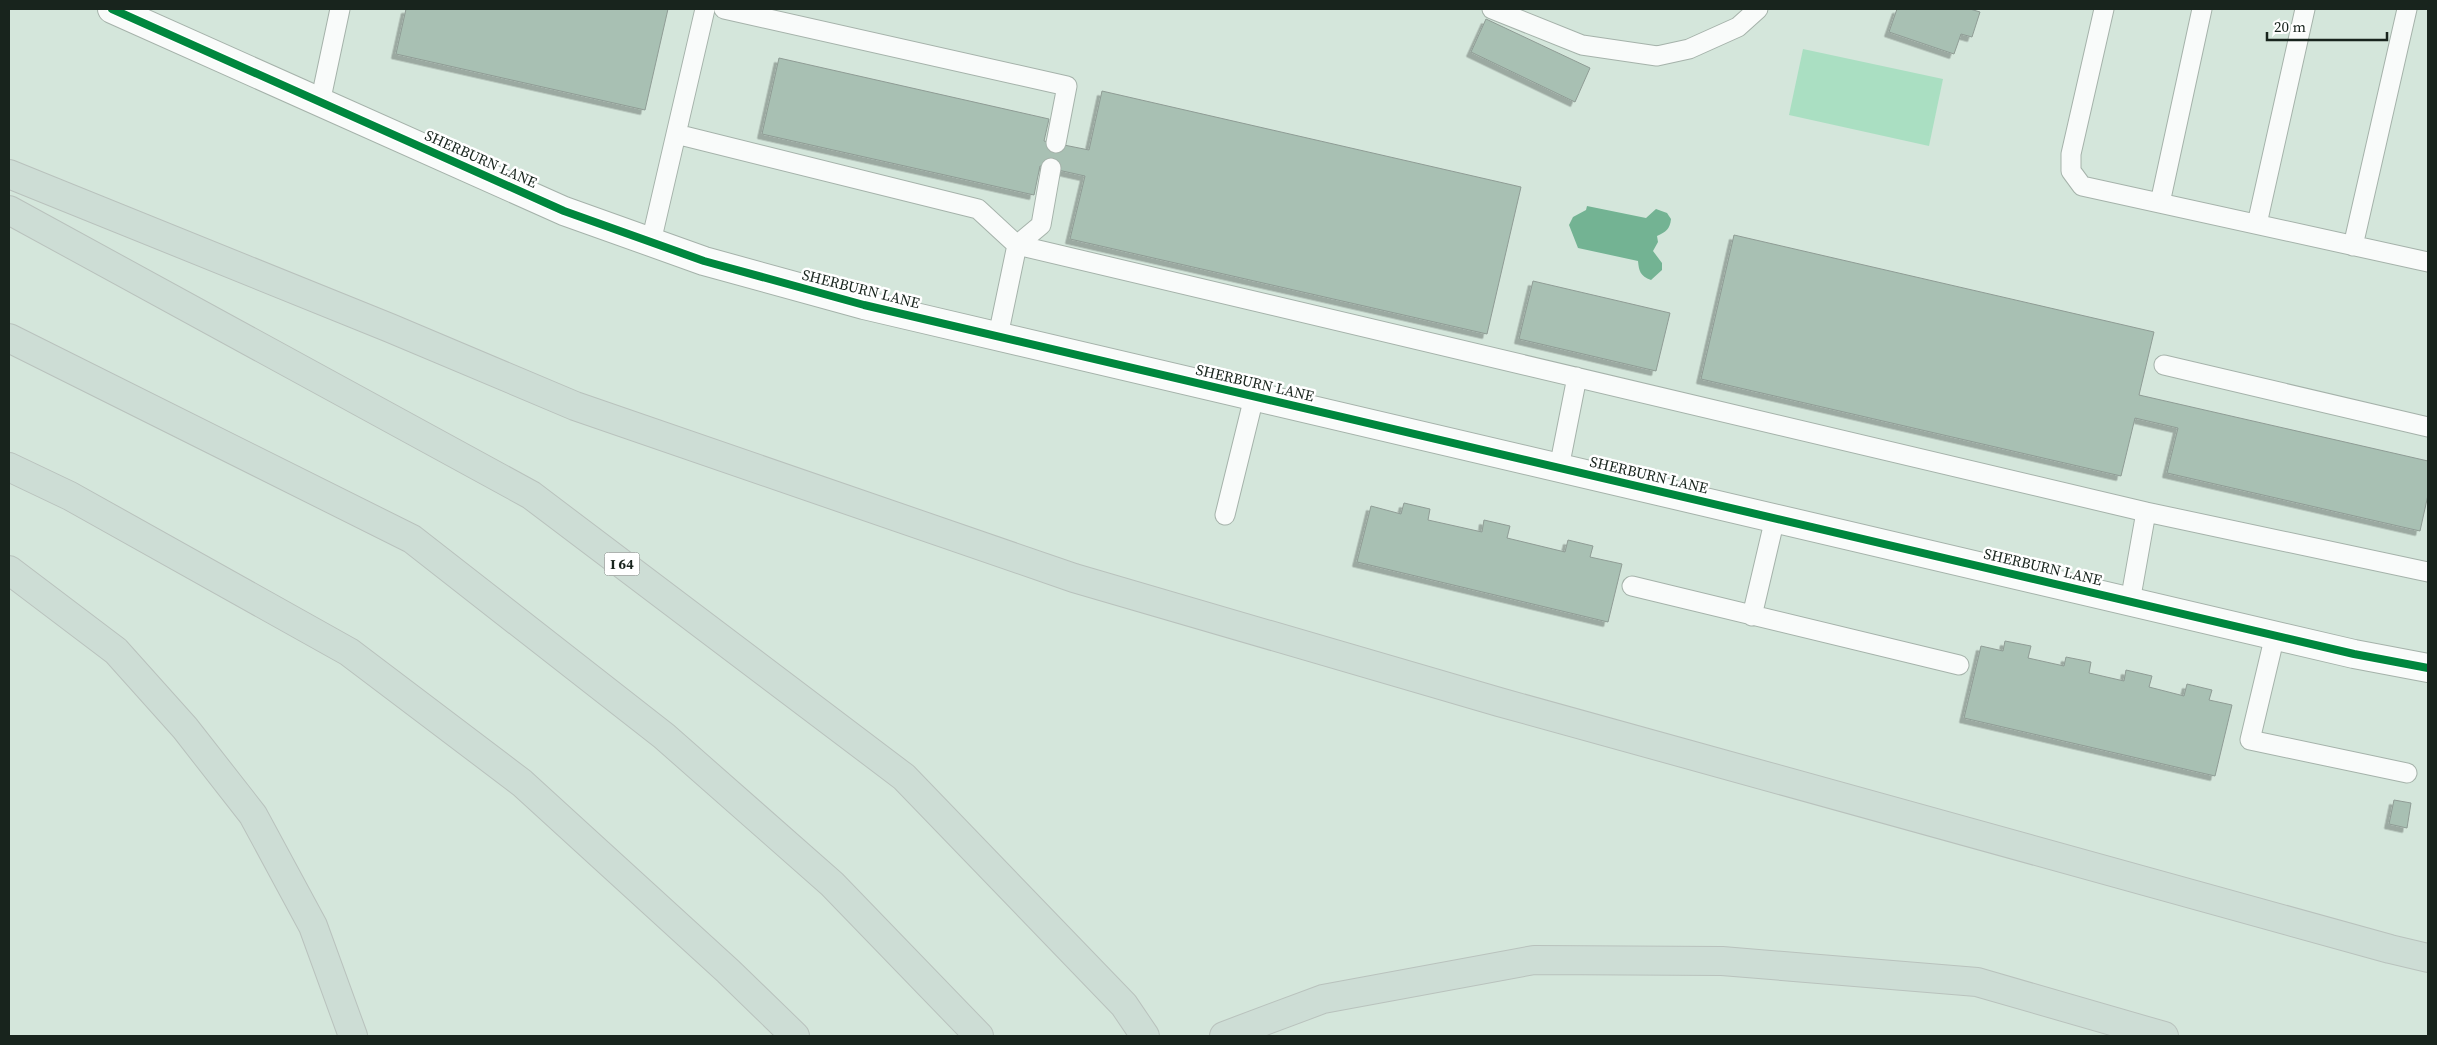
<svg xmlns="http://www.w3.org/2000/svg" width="2437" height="1045" font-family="'Source Serif 4',serif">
<defs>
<filter id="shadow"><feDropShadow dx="-4.5" dy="4.5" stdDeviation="0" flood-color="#0004"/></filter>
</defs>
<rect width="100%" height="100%" fill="#d4e6db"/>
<path fill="#aadfc2" d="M1803 49 1943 79 1929 146 1789 115Z"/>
<path fill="#73b393" d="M1587 206 1646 218 1656 209 1667 213 1671 219C1670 229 1666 232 1657 236L1658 242 1653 251 1662 263V270L1651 280C1640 276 1639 271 1638 261L1578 248 1569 225 1573 217 1586 210Z"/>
<path fill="#a8c0b3" stroke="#8f9c95" filter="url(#shadow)" d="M406 9H668L645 110 396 54Z
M1897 9H1970L1980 12 1972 37 1961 34 1954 54 1889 32Z
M1486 19 1590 68 1575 102 1471 52Z
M779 58 1049 119 1044 141 1089 150 1102 91 1521 187 1487 334 1070 239 1085 176 1040 166 1034 195 762 134Z
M1734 235 2154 332 2139 395 2428 461V495L2420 531 2167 473 2178 428 2135 418 2121 476 1701 379Z
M1533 281 1670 313 1656 371 1519 339Z
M1404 503 1430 509 1428 520 1482 532 1484 520 1510 526 1507 538 1565 552 1568 540 1593 546 1590 557 1622 564 1608 622 1357 562 1371 506 1401 514Z
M2005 641 2031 646 2028 658 2064 666 2066 657 2091 662 2089 673 2124 681 2126 670 2152 676 2149 687 2184 696 2187 684 2212 690 2209 700 2232 705 2215 776 1964 718 1981 646 2003 651Z
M2394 800 2411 803 2407 828 2389 824Z"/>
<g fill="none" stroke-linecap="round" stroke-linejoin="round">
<g stroke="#a5b2aa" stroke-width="21">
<path id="service" d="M724 9 1067 86 1056 143
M1492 9 1582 45 1657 56 1689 49 1738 27 1758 9
M2104 9 2071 154V171L2082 186 2428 262
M320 103 340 9
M676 134 978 209 1017 245 2146 512
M2160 203 2202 9
M2257 224 2305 9
M651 242 705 9
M2353 246 2407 9
M998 336 1017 245 1041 225 1051 168
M2164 365 2428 427
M1559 468 1577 377
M1225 515 1254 397
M1632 586 1959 665
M2130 602 2146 512 2428 572
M1752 616 1775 518
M2275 635 2250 740 2407 773"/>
</g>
<g stroke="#a5b2aa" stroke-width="30">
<path id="minor" d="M112 9 564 211 704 261 864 305 2354 654 2428 668"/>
</g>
<g stroke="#b9c2bd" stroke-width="30">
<path id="motorway" d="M9 174 390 328 575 406 1074 578 1499 702 2390 949 2428 958
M9 210 531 495 904 777 1124 1005 1145 1036
M9 338 412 539 664 736 832 884 979 1036
M9 467 70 496 349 652 522 783 728 971 795 1036
M9 570 116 651 185 728 253 815 313 926 353 1036
M1224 1036 1323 999 1534 960 1722 961 1977 982 2164 1036"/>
</g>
<use href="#service" stroke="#f9fbfa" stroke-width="19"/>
<use href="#minor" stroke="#f9fbfa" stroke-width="28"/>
<use href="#motorway" stroke="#cdddd5" stroke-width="28"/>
<g stroke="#fff" stroke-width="11">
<path id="cycleway" d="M112 9 564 211 704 261 864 305 2354 654 2428 668"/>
</g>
<use href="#cycleway" stroke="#00873e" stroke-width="8"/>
</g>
<g text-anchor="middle" stroke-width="5" stroke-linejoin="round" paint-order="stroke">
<rect fill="#fff" stroke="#5d6661" stroke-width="1" x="604.5" y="552.5" width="35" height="23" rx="4"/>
<g font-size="14" font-weight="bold" fill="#18241d">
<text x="622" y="569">I 64</text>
</g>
<g font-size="15" fill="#18241d" stroke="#fff">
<text transform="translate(481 159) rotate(24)" y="5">SHERBURN LANE</text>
<text transform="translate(861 289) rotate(14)" y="5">SHERBURN LANE</text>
<text transform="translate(1255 383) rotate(13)" y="5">SHERBURN LANE</text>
<text transform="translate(1649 475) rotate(13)" y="5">SHERBURN LANE</text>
<text transform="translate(2043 567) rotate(13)" y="5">SHERBURN LANE</text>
</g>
</g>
<rect width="2437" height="1045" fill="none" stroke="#18241d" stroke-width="20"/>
<path d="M2267 32v8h120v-8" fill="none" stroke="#18241d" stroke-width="2.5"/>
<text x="2274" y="32" font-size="15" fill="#18241d" stroke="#ffffff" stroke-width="4" paint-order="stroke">20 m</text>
</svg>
